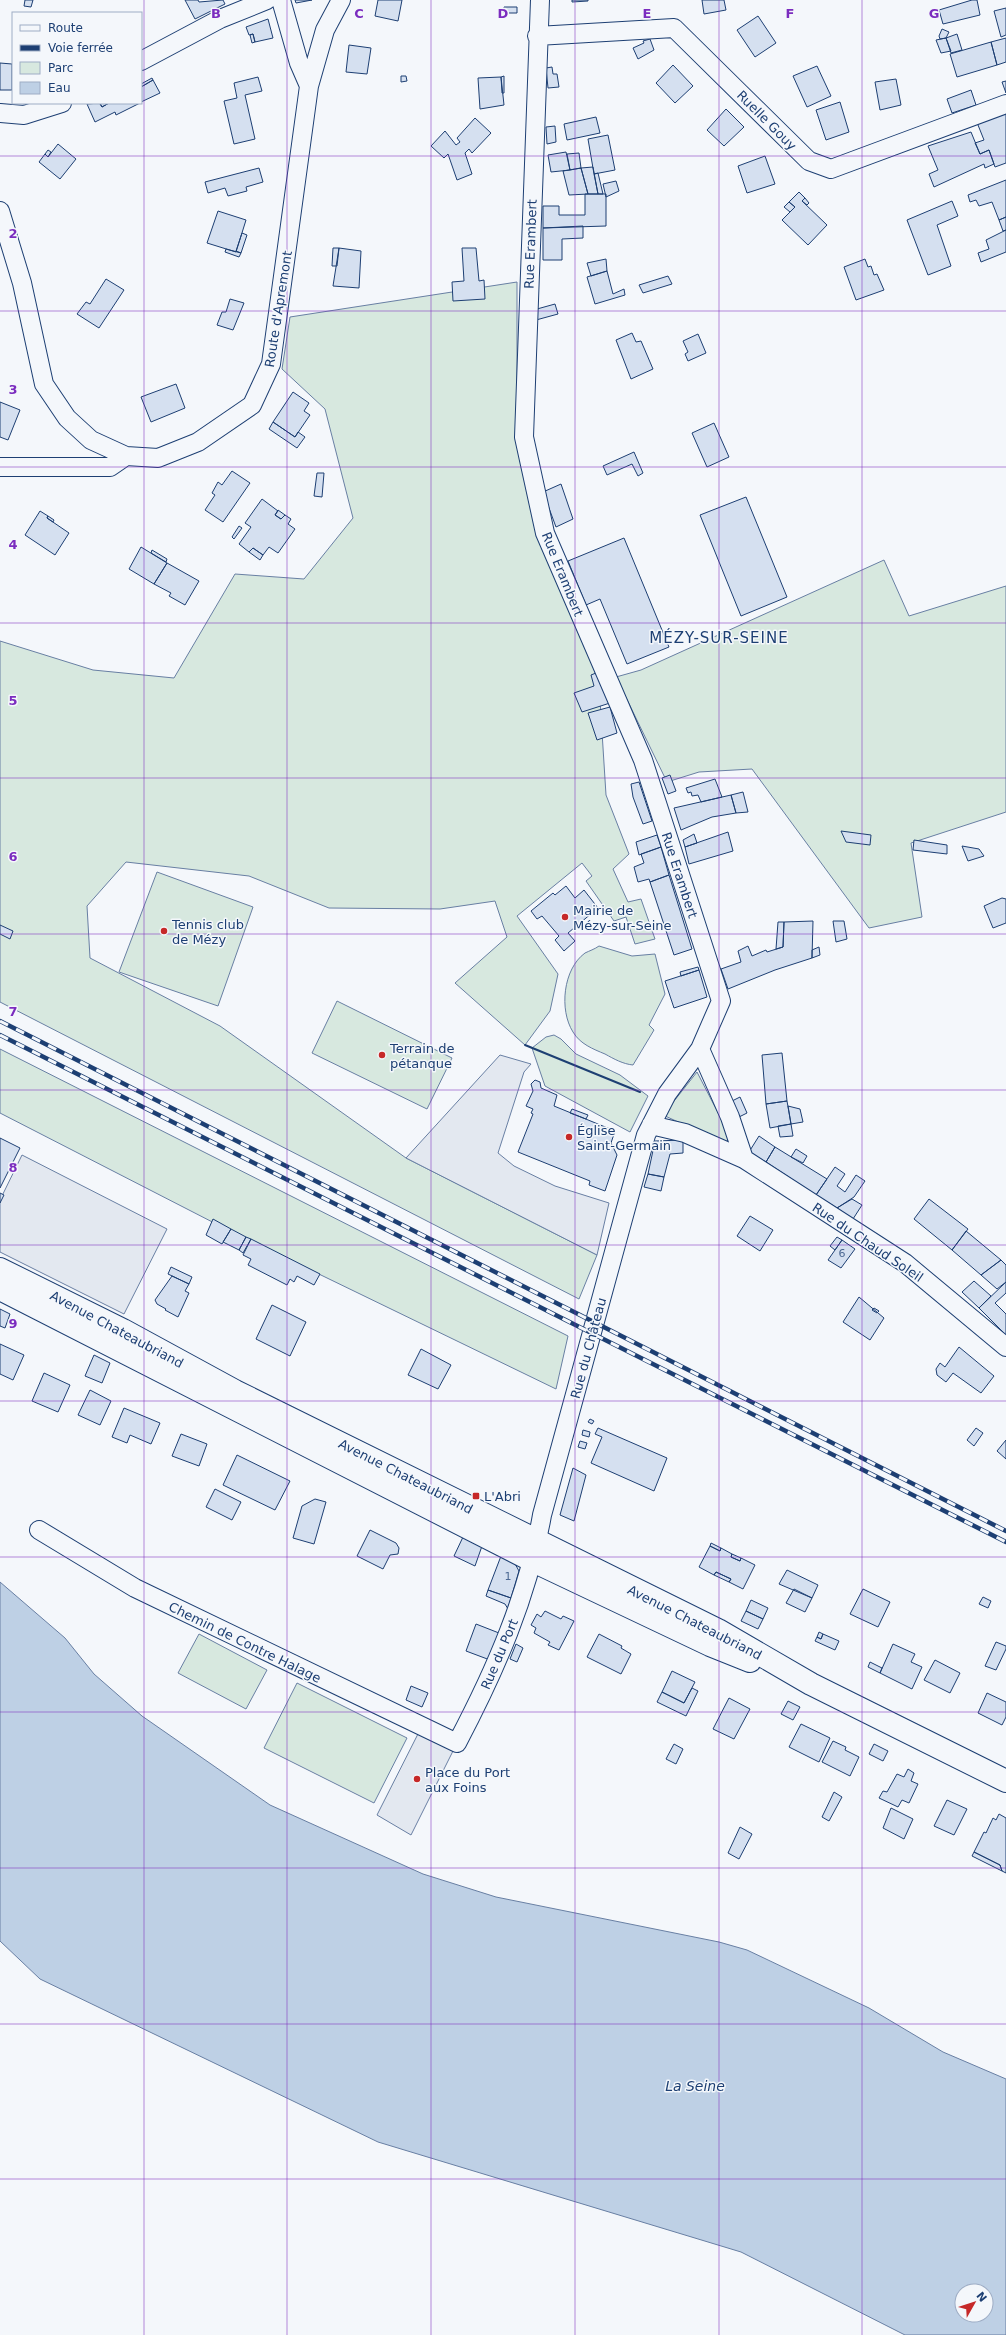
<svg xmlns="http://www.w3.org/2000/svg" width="1006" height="2335" font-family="'DejaVu Sans',sans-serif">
<rect width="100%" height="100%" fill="#f4f7fb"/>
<path fill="#d7e8df" stroke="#687fa3" d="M517 282V440L599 684 606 795 629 854 613 869 628 902 641 899 655 939 635 944 626 917 614 921 586 881 592 876 582 863 517 916 558 974 550 1011 525 1045 455 983 507 937 495 901 440 909 329 908 249 876 126 862 87 906 90 958 220 1026 406 1158 597 1255 579 1299 0 1002V641L93 670 174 678 235 574 304 579 353 518 325 409 282 369 290 317Z
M884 560 909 616 1006 586V812L911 843 922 917 869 928 752 769 699 772 667 782 616 677 641 670Z
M157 872 253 907 218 1006 119 972Z
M599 946 632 956 655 954 665 994 649 1025 654 1030 633 1065C623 1064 614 1059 605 1054 593 1049 580 1044 573 1032 559 1010 563 969 585 953 589 951 595 949 599 946Z
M337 1001 452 1058 427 1109 312 1053Z
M554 1035 561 1039 576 1054 620 1075 648 1096 630 1132 545 1086 532 1048 546 1037Z
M0 1049 568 1336 556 1389 226 1229 0 1113Z
M697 1072 730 1136 726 1144 663 1115Z
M199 1634 267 1670 246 1709 178 1673Z
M297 1683 407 1738 374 1803 264 1748Z"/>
<path fill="#e3e8f0" stroke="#687fa3" d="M500 1055 531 1064 524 1072 498 1153 514 1166 555 1186 609 1203 597 1255 406 1158Z
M22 1155 167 1229 124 1314 0 1252V1200Z
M422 1726 457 1743 411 1835 377 1815Z"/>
<path fill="#bed0e5" stroke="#687fa3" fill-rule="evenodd" d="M0 1582 65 1638 94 1674 142 1716 270 1805 423 1874 496 1897 719 1942 747 1950 869 2008 943 2052 1006 2079V2335H905L741 2252 378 2142 40 1979 0 1941ZM962 2291H986V2315H962Z"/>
<path fill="#d5e0f0" stroke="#1d3f73" d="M25 0H33L31 7 24 6Z
M185 0H198L199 2 223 0 225 4 195 19Z
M295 0H312L296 3Z
M378 0H402L398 21 375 16Z
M572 0H588V1L572 2Z
M702 0H724L726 10 704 14Z
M972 0H977L980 15 943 24 939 10Z
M504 7H517V13H504Z
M1006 8V35L1001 37 994 11Z
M758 16 776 43 755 57 737 30Z
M268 19 273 38 255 42 253 34 249 35 246 27Z
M942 29 949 32 946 38 940 39 939 36Z
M253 34 255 42 252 43 250 35Z
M957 34 962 50 951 53 946 38Z
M946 38 951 51 941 53 936 40Z
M1006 38V62L997 65 991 42Z
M650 39 654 50 638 59 633 48 644 43 643 41Z
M991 42 997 65 957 77 950 54Z
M349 45 371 48 367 74 346 72Z
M0 63 12 64V90H0Z
M673 65 693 86 675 103 656 83Z
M817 66 831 96 807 107 793 76Z
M552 67 553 74H557L559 87 548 88 546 68Z
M401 76H406L407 81 401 82Z
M504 76V93H502L501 77Z
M258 77 262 91 245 95 255 139 234 144 224 101 237 98 234 83Z
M501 77 504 105 480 109 478 78Z
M152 78 153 80 141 87V84Z
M896 79 901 105 880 110 875 82Z
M153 80 160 93 141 102V87Z
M1006 81V93L1002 82Z
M971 90 976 105 952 113 947 99Z
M840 102 849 132 826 140 816 110Z
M100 103 102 107 109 103H140L116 115 115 112 95 122 87 104Z
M102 103H109L102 107 100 104Z
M726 109 744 127 724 146 707 130Z
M1006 110V163L995 167 989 150 980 154 975 143 984 140 976 120Z
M596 117 600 133 567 140 564 124Z
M475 118 491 133 472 153 469 149 465 153 472 174 457 180 448 154 444 158 431 146 445 131 456 145 460 142 457 138Z
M555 126 556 142 547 144 546 127Z
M971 132 980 154 989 150 994 164 985 168 984 164 934 187 929 174 938 170 928 146Z
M608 135 615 170 594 174 588 139Z
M58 144 76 159 60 179 39 162 45 154 48 157Z
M48 150 51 152 48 157 45 154Z
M566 152 570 170 551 172 548 155Z
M579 153 581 168 570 170 567 154Z
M765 156 775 184 747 193 738 166Z
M593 167 598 194H588L581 168Z
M259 168 263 182 246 187 247 191 228 196 225 188 208 193 205 182Z
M581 168 588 194 569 195 563 171Z
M598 173 603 194H598L594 174Z
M1006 180V217L999 220 992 202 979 206 976 200 970 202 968 195Z
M616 181 619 191 606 197 603 184Z
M799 192 805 198 802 201 827 225 808 245 782 220 795 207 789 202Z
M585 194H606V226L543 228V206H559V215H585Z
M805 198 809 203 807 205 802 201Z
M952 201 958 216 937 225 951 266 928 275 907 220Z
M789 202 795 207 790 212 784 207Z
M218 211 246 220 236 252 207 243Z
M1006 217V230L1003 231 999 220Z
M583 226V238L562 239V260H543V228Z
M1006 230V252L981 262 978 253 989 249 986 240Z
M242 233 247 235 241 253 236 251Z
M333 248H339L337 266H332Z
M339 248 361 251 359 288 333 286Z
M462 248H476L479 281 484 280 485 299 453 301 452 282 464 281Z
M226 249 241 253 239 257 225 252Z
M606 259 607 271 591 276 587 263Z
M865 259 868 267 871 266 874 275 877 274 884 290 856 300 844 267Z
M607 271 613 294 624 289 625 295 595 304 587 277Z
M668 276 672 284 643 293 639 285Z
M106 279 124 290 99 328 77 314 86 302 90 304Z
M230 299 244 303 233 330 217 325 222 312H226Z
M555 304 558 314 536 320 537 309Z
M632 333 636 342 641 341 653 369 631 379 616 340Z
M698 334 706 353 688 361 685 354 688 352 683 341Z
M176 384 185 408 151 422 141 397Z
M293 392 309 403 304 411 310 415 295 437 273 422Z
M0 402 20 410 8 440 0 437Z
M273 422 295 437 298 432 305 437 297 448 269 429Z
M714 423 729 457 707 467 692 433Z
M634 452 643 473 638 476 632 464 607 475 603 466Z
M232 471 250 483 223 522 205 510 215 495 212 493 218 482 222 485Z
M317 473H324L322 497 314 496Z
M561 484 573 519 556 527 543 492Z
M746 497 787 597 741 616 700 515Z
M262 499 278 511 275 515 281 519 285 515 291 519 288 524 295 529 278 553 269 547 263 555 253 548 249 552 239 544 251 527 245 523Z
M278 510 285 515 281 519 275 515Z
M40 511 48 516 47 518 69 533 55 555 25 535Z
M48 516 54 520 53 522 47 518Z
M239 526 242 528 234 539 232 537Z
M624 538 669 647 627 664 600 599 586 605 568 561Z
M141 547 167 563 154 584 129 569Z
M253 548 263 555 260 560 249 552Z
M152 550 167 559 166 562 151 553Z
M167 563 199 581 185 605 169 596 171 593 154 584Z
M596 673 610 703 582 712 574 693 594 686 591 675Z
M610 707 617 733 597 740 588 713Z
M670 775 676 791 668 794 662 778Z
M715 779 722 797 701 802 698 795 692 796 691 792 688 793 686 788Z
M639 782 652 821 643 824 633 797 631 784Z
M743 792 748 812 736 813 731 795Z
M731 795 736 813 712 817 681 830 674 808Z
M841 831 871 835 870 845 846 842Z
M728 832 733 851 689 864 685 847Z
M694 834 697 843 685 847 683 840Z
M657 835 661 847 639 855 636 842Z
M914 840 947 845V854L913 850Z
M962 846 979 849 984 856 968 861Z
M661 847 669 875 650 882 649 879 638 882 634 867 644 863 641 854Z
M669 875 692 949 674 955 650 882Z
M566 886 575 898 584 890 598 908 568 933 575 941 564 951 555 940 559 936 542 916 537 919 531 911 553 893 555 895Z
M1002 898 1006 899V923L993 928 984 906Z
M813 921 812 958 775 970 728 989 721 969 741 962 738 951 748 946 752 956 766 950 767 952 783 947 784 922Z
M833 921H844L847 939 836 942Z
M778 922H784L783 947 776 949Z
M0 925 13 931 10 939 0 934Z
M819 947 820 955 812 958V950Z
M698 967 699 970 681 976 680 972Z
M699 970 707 997 674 1008 665 981Z
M782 1053 787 1101 766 1104 762 1055Z
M535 1080 540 1082 541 1088 557 1095 554 1106 615 1131 611 1143 617 1155 605 1191 589 1185 590 1181 518 1152 533 1114 531 1113 533 1109 526 1106 533 1091 531 1084Z
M740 1097 747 1113 739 1117 732 1101Z
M787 1101 791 1124 770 1128 766 1104Z
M788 1106 800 1109 803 1122 791 1124Z
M572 1109 588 1115 586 1119 570 1113Z
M791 1124 793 1136 780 1137 778 1126Z
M759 1136 775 1147 766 1162 749 1152Z
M0 1138 20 1148 0 1188Z
M683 1140V1153L670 1154 664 1177 648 1174 655 1141Z
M775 1147 827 1179 816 1195 766 1162Z
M796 1149 807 1156 803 1163 791 1157Z
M835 1167 845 1174 837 1186 845 1192 856 1175 865 1181 854 1197 837 1208 816 1195Z
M648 1174 664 1177 661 1191 644 1187Z
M0 1193 4 1195 0 1203Z
M852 1199 862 1205 853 1219 837 1208Z
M929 1199 968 1229 952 1250 914 1219Z
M750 1216 773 1230 760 1251 737 1236Z
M213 1219 231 1229 222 1244 206 1235Z
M231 1229 246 1237 239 1250 223 1242Z
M966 1231 1001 1260 981 1275 952 1250Z
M246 1237 251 1239 243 1253 239 1250Z
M837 1237 842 1240 835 1250 830 1246Z
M251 1239 320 1274 314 1285 297 1276 294 1282 290 1279 287 1285 248 1265 251 1259 243 1255Z
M842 1240 855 1249 841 1268 828 1260Z
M1001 1260 1006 1265V1282L997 1289 981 1275Z
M171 1267 192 1277 189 1284 168 1274Z
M172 1276 189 1284 185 1291 189 1293 178 1317 165 1310 166 1309 157 1304 155 1300Z
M974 1281 991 1296 979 1308 962 1292Z
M1006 1282V1293L995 1303 1006 1314V1335L979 1308Z
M859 1297 884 1318 870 1340 843 1322Z
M272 1305 306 1322 290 1356 256 1339Z
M874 1308 879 1311 877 1313 872 1310Z
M0 1309 10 1314 5 1328 0 1326Z
M0 1344 24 1355 13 1380 0 1374Z
M959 1347 994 1376 981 1393 953 1373 946 1382 937 1375 936 1369 940 1363 945 1367Z
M421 1349 451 1365 438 1389 408 1375Z
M94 1355 110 1363 102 1383 85 1376Z
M44 1373 70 1385 58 1412 32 1401Z
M90 1390 111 1401 100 1425 78 1415Z
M124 1408 160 1423 151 1444 130 1435 127 1443 112 1437Z
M590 1419 594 1421 592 1424 588 1422Z
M598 1428 667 1458 654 1491 591 1463 602 1437 595 1434Z
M976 1428 983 1433 974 1446 967 1440Z
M583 1430 590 1432 589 1437 582 1435Z
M181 1434 207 1444 199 1466 172 1456Z
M1006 1440V1459L997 1451Z
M580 1441 587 1443 585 1449 578 1447Z
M237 1455 290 1481 275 1510 223 1485Z
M573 1468 586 1475 574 1521 560 1515Z
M215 1489 241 1502 232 1520 206 1507Z
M315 1499 326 1502 314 1544 293 1538 302 1506Z
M370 1530 396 1543 399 1548 398 1554 390 1555 383 1569 357 1556Z
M463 1537 482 1546 475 1566 454 1556Z
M711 1543 721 1548 720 1551 710 1546Z
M710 1546 720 1551 721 1548 732 1554 731 1557 740 1561 741 1558 755 1565 743 1589 729 1582 731 1579 716 1572 714 1575 699 1567Z
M732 1554 741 1558 740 1561 731 1557Z
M501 1556 514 1562 519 1571 511 1598 488 1590Z
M787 1570 818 1585 812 1598 779 1584Z
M716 1572 731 1579 729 1582 714 1575Z
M794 1589 812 1598 805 1612 786 1603Z
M863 1589 890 1602 878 1627 850 1614Z
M488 1590 511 1598 508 1609 505 1604 486 1596Z
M983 1597 991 1601 988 1608 979 1604Z
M751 1600 768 1608 763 1619 746 1611Z
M545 1611 561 1619 563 1616 574 1621 559 1650 548 1645 550 1642 534 1633 536 1628 531 1625 537 1614 541 1617Z
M746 1611 763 1619 758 1629 741 1621Z
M476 1624 499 1633 490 1660 466 1651Z
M819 1632 823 1634 821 1639 817 1637Z
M599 1634 622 1646 621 1648 631 1654 621 1674 587 1657Z
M823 1634 839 1641 835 1650 815 1641 817 1637 821 1639Z
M996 1642 1006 1646V1649L996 1670 985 1666Z
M516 1644 523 1648 517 1662 510 1659Z
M893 1644 915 1654 911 1662 922 1667 912 1689 880 1673Z
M935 1660 960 1673 950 1693 924 1680Z
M870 1662 882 1668 880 1673 868 1667Z
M672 1671 695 1682 684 1703 662 1692Z
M411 1686 428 1693 422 1707 406 1700Z
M692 1688 698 1691 686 1716 657 1702 662 1692 684 1703Z
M987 1693 1006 1702V1717L1002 1725 978 1713Z
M729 1698 750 1709 734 1739 713 1729Z
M788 1701 800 1707 793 1720 781 1714Z
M801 1724 830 1738 819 1762 789 1747Z
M833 1741 846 1747 845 1750 859 1757 850 1776 822 1762Z
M674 1744 683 1749 676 1764 666 1759Z
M874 1744 888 1751 883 1761 869 1754Z
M908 1769 914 1773 911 1781 918 1784 909 1803 902 1800 898 1807 879 1798 883 1791 887 1792 897 1774 904 1777Z
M834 1792 842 1797 829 1821 822 1817Z
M947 1800 967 1809 954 1835 934 1826Z
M891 1808 913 1819 904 1839 883 1828Z
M999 1814 1006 1818V1873L1002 1871 1000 1865 974 1852 984 1832 986 1833 993 1818 996 1820Z
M740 1827 752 1834 739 1859 728 1853Z
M974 1852 1000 1865 1002 1871 972 1856Z"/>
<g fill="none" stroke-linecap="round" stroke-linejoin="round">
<g stroke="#1d3f73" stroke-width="20">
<path id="street" d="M281 0 299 63 309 86
M537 36 674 28 809 161 831 169 1006 104
M141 61 220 19 267 0
M0 113 24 115 62 103
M0 211 22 283 44 384 67 418 91 440 126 456 158 458 198 442 252 405 271 364 309 86 325 30 341 0
M0 467H110L126 456
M700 1049 730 1117 744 1159
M651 1125 685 1133 744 1159 905 1263 1006 1347
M39 1530 135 1588 457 1743C495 1671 528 1596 542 1515L646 1135 667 1094 700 1049 721 1001 643 760 545 533 524 437 540 0"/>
</g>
<g stroke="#1d3f73" stroke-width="24">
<path id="primary" d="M0 1269 123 1330 235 1391 718 1630 811 1684 1006 1781
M0 1289 533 1561 710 1645 750 1661"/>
</g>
<use href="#street" stroke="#f4f7fb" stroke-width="18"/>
<use href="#primary" stroke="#f4f7fb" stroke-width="22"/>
<g stroke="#1d3f73" stroke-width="4.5">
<path id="rail" d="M0 1021 1006 1531
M0 1035 1006 1542"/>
</g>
<use href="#rail" stroke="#f4f7fb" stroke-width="3" stroke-dasharray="9" stroke-linecap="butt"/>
<path stroke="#1d3f73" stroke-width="2" d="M525 1045 640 1092"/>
</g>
<path fill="none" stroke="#7b2cbf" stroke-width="1" stroke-opacity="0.55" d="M144 0V2335M287 0V2335M431 0V2335M575 0V2335M719 0V2335M862 0V2335M0 156H1006M0 311H1006M0 467H1006M0 623H1006M0 778H1006M0 934H1006M0 1090H1006M0 1245H1006M0 1401H1006M0 1557H1006M0 1712H1006M0 1868H1006M0 2024H1006M0 2179H1006"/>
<g fill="#c62828" stroke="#f4f7fb" stroke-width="1.5">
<circle cx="565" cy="917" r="4"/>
<circle cx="164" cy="931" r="4"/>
<circle cx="382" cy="1055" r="4"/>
<circle cx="569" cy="1137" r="4"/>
<rect x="472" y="1492" width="8" height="8" rx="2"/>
<circle cx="417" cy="1779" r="4"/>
</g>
<g text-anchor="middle" stroke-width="3" stroke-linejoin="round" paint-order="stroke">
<g font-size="11" fill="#4b6792">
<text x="842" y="1257">6</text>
<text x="508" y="1580">1</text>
</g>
<g font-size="13" fill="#1d3f73" stroke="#f4f7fb">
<text transform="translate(767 120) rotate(45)" y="5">Ruelle Gouy</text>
<text transform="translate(530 244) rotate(-88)" y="5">Rue Erambert</text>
<text transform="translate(278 309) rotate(-81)" y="5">Route d'Apremont</text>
<text transform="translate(563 574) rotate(68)" y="5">Rue Erambert</text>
<text transform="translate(680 875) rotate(72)" y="5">Rue Erambert</text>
<text transform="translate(868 1242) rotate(34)" y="5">Rue du Chaud Soleil</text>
<text transform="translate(117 1329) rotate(28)" y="5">Avenue Chateaubriand</text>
<text transform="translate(588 1348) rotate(-75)" y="5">Rue du Château</text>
<text transform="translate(406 1476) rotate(27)" y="5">Avenue Chateaubriand</text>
<text transform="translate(695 1622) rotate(27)" y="5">Avenue Chateaubriand</text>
<text transform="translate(245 1642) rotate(26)" y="5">Chemin de Contre Halage</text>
<text transform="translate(499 1654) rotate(-67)" y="5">Rue du Port</text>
</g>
<g font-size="13" fill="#1d3f73" stroke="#f4f7fb" text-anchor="start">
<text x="573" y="915">Mairie de<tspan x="573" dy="15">Mézy-sur-Seine</tspan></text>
<text x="172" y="929">Tennis club<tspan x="172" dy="15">de Mézy</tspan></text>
<text x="390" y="1053">Terrain de<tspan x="390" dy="15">pétanque</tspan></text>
<text x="577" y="1135">Église<tspan x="577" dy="15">Saint-Germain</tspan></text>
<text x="484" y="1501">L'Abri</text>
<text x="425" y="1777">Place du Port<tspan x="425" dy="15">aux Foins</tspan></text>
</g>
<g font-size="14" font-style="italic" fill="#1d3f73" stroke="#f4f7fb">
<text x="695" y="2091">La Seine</text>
</g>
<g font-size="15" letter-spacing="1" fill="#1d3f73" stroke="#f4f7fb">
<text x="719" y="643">MÉZY-SUR-SEINE</text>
</g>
</g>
<g font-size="13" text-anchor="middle" font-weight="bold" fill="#7b2cbf" stroke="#f4f7fb" stroke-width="3" stroke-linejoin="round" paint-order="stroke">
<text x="216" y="18">B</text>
<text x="359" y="18">C</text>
<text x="503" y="18">D</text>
<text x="647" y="18">E</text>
<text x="790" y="18">F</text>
<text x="934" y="18">G</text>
<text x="13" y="238">2</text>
<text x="13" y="394">3</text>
<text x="13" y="549">4</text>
<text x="13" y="705">5</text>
<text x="13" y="861">6</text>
<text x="13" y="1016">7</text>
<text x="13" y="1172">8</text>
<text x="13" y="1328">9</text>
</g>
<rect x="12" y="12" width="130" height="92" fill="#f4f7fb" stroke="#9eadc5"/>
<rect x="20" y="25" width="20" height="6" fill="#f4f7fb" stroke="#9eadc5"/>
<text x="48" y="32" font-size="12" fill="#1d3f73">Route</text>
<rect x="20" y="45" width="20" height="6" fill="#1d3f73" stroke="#9eadc5"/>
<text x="48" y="52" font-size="12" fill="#1d3f73">Voie ferrée</text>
<rect x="20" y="62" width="20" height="12" fill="#d7e8df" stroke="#9eadc5"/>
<text x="48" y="72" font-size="12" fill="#1d3f73">Parc</text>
<rect x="20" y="82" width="20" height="12" fill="#bed0e5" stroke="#9eadc5"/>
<text x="48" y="92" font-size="12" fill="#1d3f73">Eau</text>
<g transform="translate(974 2303) rotate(51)"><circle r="19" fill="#f4f7fb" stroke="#9eadc5"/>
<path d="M0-3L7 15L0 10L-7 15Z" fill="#c62828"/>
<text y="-6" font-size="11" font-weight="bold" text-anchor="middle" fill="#1d3f73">N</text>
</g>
</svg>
